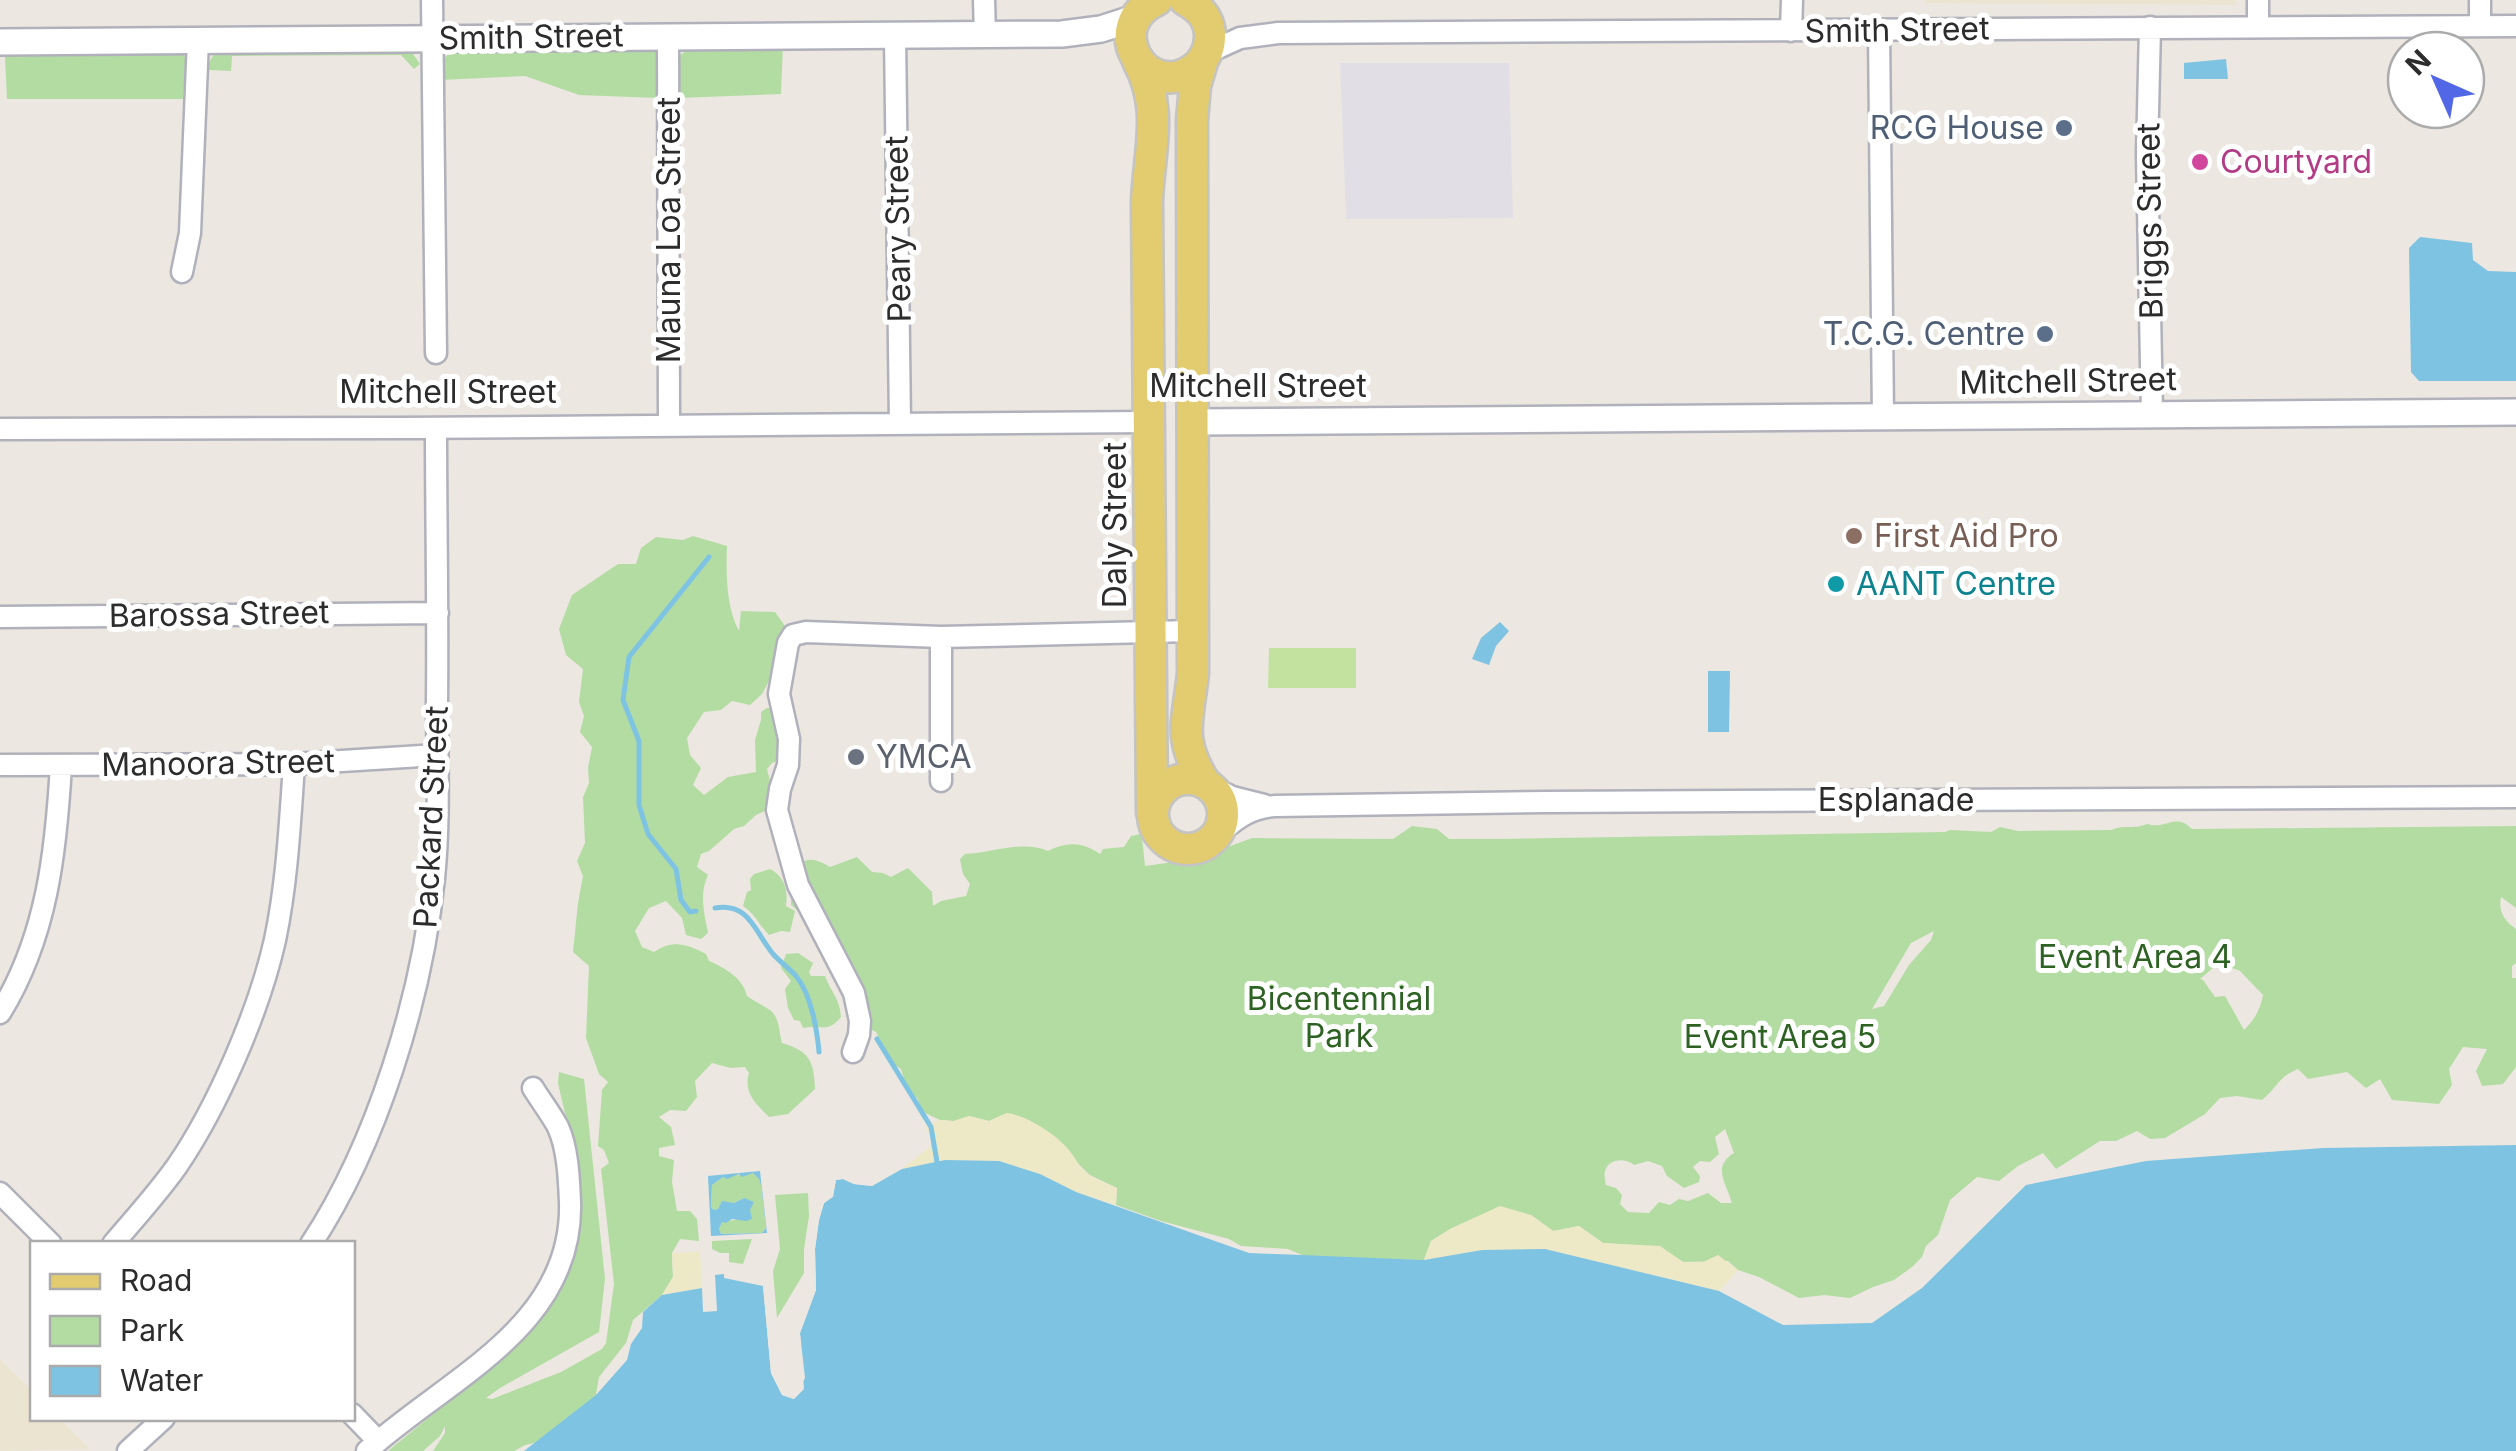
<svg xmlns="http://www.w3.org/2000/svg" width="2516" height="1451" font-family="Inter,sans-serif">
<rect width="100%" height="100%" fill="#ece7e0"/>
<path fill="#e1dfe5" d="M1340 63H1509L1513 218 1346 219Z"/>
<path fill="#ebe4d1" d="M1926 0H2236V5L1933 3H1926Z
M0 1359 32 1391V1418L60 1419 90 1449 0 1451Z"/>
<path fill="#b3dca3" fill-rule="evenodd" d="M783 44 781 94 677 98 676 66 680 55 694 46Z
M650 46 657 52 658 98 579 95 525 76 440 80 441 61 456 47Z
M226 48 411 51 420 64 414 69 401 55 232 56 231 71 210 70 207 66 214 54Z
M10 50H179L186 58 183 99H7L5 57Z
M693 536 727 546C726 573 726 607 739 631L741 611 775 612 785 626C772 641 776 662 775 682L769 681 762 694 750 705 732 701 721 710 704 712 687 738 690 755 701 768 693 785 704 795 728 777 756 772 755 740 761 720V712L767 708H776L782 759 772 763 767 769 774 797 773 807 756 815 744 826 734 829 709 851 701 854 697 867 708 875C699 894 704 912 708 933L701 939 686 935 682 918 666 901 649 908 635 931 642 947 654 952C673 939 687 944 706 954L709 961C725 968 743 978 747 996 752 1000 766 1007 770 1010 780 1018 779 1033 782 1043 810 1051 814 1062 815 1089L788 1114 769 1117C756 1104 743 1093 749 1073L745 1067 731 1068 712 1063 695 1081 697 1097 686 1111 670 1110 659 1117 671 1127 675 1145 659 1148V1156L674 1160 672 1182 677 1211H690L697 1219 699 1241 680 1239 672 1253 673 1277 662 1295 633 1320 626 1343 599 1377 596 1395 558 1438 525 1445 514 1451H433L445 1433V1426L440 1436 423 1451H388C414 1430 440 1408 466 1387 533 1333 583 1292 580 1198 578 1160 566 1120 558 1083L559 1072 584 1079 605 1279 599 1332 500 1388 486 1398 492 1399 561 1372 602 1349 606 1343 614 1284 601 1169 609 1163 604 1150 598 1146 602 1090 608 1082 599 1074 586 1038 589 966 573 952 578 903 583 876 577 861 585 843 583 797 589 783 588 768 592 747 580 732 584 716 579 702 583 669 566 655 559 629 572 595 618 564H636L641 548 656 537 683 540Z
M1140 818 1145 866 1195 859 1252 838 1393 839 1412 826 1437 829 1449 839H1497L1945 832 1950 830 1991 832 2000 827 2018 831 2112 830C2122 824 2134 830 2147 824 2166 830 2175 812 2192 829L2516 826V908L2501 897C2498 911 2504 921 2516 929V963L2512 966V978H2516V1067L2503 1084 2482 1086 2476 1071 2487 1049 2463 1047 2449 1069 2452 1085 2439 1104 2392 1100 2380 1079 2366 1088 2347 1072 2308 1079 2298 1069C2278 1077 2278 1087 2262 1100L2237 1096 2220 1098 2205 1114 2165 1138 2150 1139 2137 1131 2116 1141H2100L2056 1169 2043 1153 2018 1166 1999 1181 1977 1177 1950 1200 1938 1235 1926 1246 1922 1257 1912 1267 1894 1280 1873 1287 1850 1298 1824 1295 1799 1298 1759 1277 1738 1270 1728 1261 1683 1262 1660 1247 1603 1243 1579 1226 1553 1231 1531 1215 1452 1228 1431 1241 1424 1260 1309 1258 1288 1249 1241 1246 1229 1239 1161 1221 1116 1205 1117 1188 1090 1175 1076 1162 1067 1148 1007 1113 989 1121 969 1116 954 1121 940 1120 923 1112 917 1098 908 1092 901 1069 891 1063 876 1032 866 1027 838 986 832 971 837 952 814 940C809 925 803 914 791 905L792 882 786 875C804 860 808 854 830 867L857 857 872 872 883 873 891 877 908 868 932 892 933 906 941 901 966 896 970 884 963 874 960 859 965 854C992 853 1022 840 1048 851 1067 841 1083 842 1100 854L1103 849 1124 847 1131 836 1141 834ZM1934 931 1931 940 1909 965 1884 1006 1872 1009 1911 943ZM2226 957 2227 966 2240 971 2263 995C2260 1010 2255 1019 2244 1030L2225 996 2215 997 2203 980 2200 979ZM1725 1129 1734 1153C1711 1167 1727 1184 1732 1203H1721L1708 1193 1688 1201 1679 1199 1670 1205 1659 1202 1649 1213 1628 1212 1620 1204 1622 1195 1616 1188 1606 1185C1605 1181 1604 1174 1605 1171 1609 1158 1626 1158 1634 1165L1648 1161 1662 1166 1667 1176 1684 1188 1699 1182 1700 1176 1693 1167 1700 1161 1710 1162 1719 1154 1715 1137Z
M770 869C785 877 788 890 786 906L795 911 790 932 781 931 769 935C759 925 755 914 743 906L747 892 751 890 750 879 754 874Z
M798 953 813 963 809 972 811 976H825C831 992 840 999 841 1017 827 1034 821 1024 803 1028L800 1021 794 1020 788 1008 785 989 791 981 781 968 786 954Z
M753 1173 759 1179 761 1185 766 1228 762 1233 721 1234 719 1229 722 1222 740 1219 744 1198 734 1203 722 1202 718 1209 714 1210 711 1207 712 1185 723 1177Z
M808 1193 809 1216 804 1249V1273L777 1318 773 1271 780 1249 775 1195Z
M752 1239 743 1264 729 1262V1253H720L712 1249V1241Z"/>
<path fill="#ede9c7" d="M1007 1113C1027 1116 1054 1133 1068 1149 1075 1157 1079 1167 1088 1174 1097 1180 1108 1184 1117 1188L1116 1205 1076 1192 1045 1176 999 1161 945 1160 902 1169 931 1146V1136L925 1127 940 1120 954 1121 969 1116 989 1121Z
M1500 1206 1531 1215 1553 1231 1579 1226 1603 1243 1660 1246 1683 1262H1703L1718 1255 1738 1270 1719 1291 1545 1249 1424 1260 1431 1241 1452 1228Z
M700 1252 702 1288 662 1295 673 1277 672 1253Z"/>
<path fill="#c3e2a0" d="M1269 648H1356V688H1268Z"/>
<path fill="#7fc3e2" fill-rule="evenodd" d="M2226 59 2228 79H2184V63Z
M2420 237 2472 243 2473 260 2488 271 2516 272V381H2419L2411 372 2409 248Z
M1500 622 1509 631 1496 646 1489 665 1472 659 1481 638Z
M1708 671H1730L1729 732H1708Z
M2516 1145V1451H524L596 1395 627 1360 631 1344 642 1328 643 1312 662 1295 702 1288 703 1312 717 1311 715 1275 724 1274V1278L763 1286 771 1373 782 1395 794 1399 805 1378 800 1333 816 1290 815 1249 819 1220 824 1203 833 1196 836 1180 843 1179 854 1184 872 1186 902 1169 945 1160 999 1161 1040 1174 1076 1192 1249 1253 1424 1260 1482 1250 1545 1249 1719 1291 1783 1325 1872 1323 1922 1288 2026 1185 2146 1161 2323 1148Z
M760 1171 767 1233 711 1236 708 1176ZM753 1173 759 1179 761 1185 766 1228 762 1233 721 1234 719 1229 722 1222 726 1223 732 1219 746 1221 752 1219 750 1210 754 1202 744 1198 734 1203 722 1201 718 1209 714 1210 711 1207 712 1185 723 1177 727 1179 739 1174 742 1177Z"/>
<path fill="#ece7e0" d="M911 1162 872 1186 854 1184 843 1179 836 1180 833 1197 824 1203 819 1220 815 1249 816 1290 800 1333 804 1389 794 1399 782 1395 771 1373 763 1286 768 1287 777 1377 785 1391 793 1393 799 1387 800 1378 795 1332 811 1289 810 1249 814 1219 820 1200 828 1194 834 1175 844 1174 856 1179 871 1181 900 1165Z"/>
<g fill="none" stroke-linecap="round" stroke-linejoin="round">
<path stroke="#7fc3e2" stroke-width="5" d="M715 908C749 902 755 932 773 954 780 962 789 968 796 976 811 994 817 1029 819 1052
M696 911 690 912 681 900 676 869 648 834 639 805V741L623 700 629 657 709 557
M877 1039 931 1127 937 1162"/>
<g stroke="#b0b1bb" stroke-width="25">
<path id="minor" d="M432 0 436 353
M984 0 985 35
M2258 0V27
M2480 0V26
M2150 27 2147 154 2152 415
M1879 30 1883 418
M1791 31 1792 0
M668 35 669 425
M895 35 900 423
M1207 53 1240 38 1278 33 2516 26
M182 272 190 233 198 40
M0 429 403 428 1149 422
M0 617 438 613
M941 637V781
M0 765 294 764 437 755
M1210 786 1232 797 1264 805
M1212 840C1232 822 1247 808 1275 806L1546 802 2516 797
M0 1013C47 937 56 852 61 765
M853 1052 859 1035 860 1021 854 993 798 885 777 810 780 789 788 765 789 739 779 694 788 643 793 635 806 632 941 637 1192 631
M0 1193 51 1244
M113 1244C135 1218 158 1193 177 1166 218 1106 259 1011 275 940 287 883 290 823 294 764
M311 1244C377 1144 422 997 434 878 440 820 437 761 437 702 438 611 436 519 436 428
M352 1414 378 1441
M128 1451 164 1418
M367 1451C446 1379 574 1327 570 1202 569 1179 568 1149 558 1127 551 1114 541 1101 533 1088"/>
</g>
<g stroke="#b0b1bb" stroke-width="30">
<path id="tertiary" d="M0 42 1062 34 1101 29 1135 18
M1192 422 2516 412"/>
</g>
<g stroke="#c4c4c4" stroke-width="35">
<path id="primary" d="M1157 0C1101 25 1145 101 1192 70 1203 63 1210 50 1210 37 1210 19 1200 8 1185 0
M1203 59 1195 86 1192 120 1193 673C1188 722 1177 738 1205 783
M1138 61C1164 109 1149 150 1147 201L1152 812
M1153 814a35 35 0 1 1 70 0a35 35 0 1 1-70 0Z"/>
</g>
<use href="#minor" stroke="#fff" stroke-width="20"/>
<use href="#tertiary" stroke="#fff" stroke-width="25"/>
<use href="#primary" stroke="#e2cc6f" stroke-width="30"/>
</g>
<g fill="#5c6f8a" stroke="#fff" stroke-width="4">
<circle cx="2064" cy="128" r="10"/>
<circle cx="2045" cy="334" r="10"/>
</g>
<circle fill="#d1479c" stroke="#fff" stroke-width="4" cx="2200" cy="162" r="10"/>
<circle fill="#8d6e63" stroke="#fff" stroke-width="4" cx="1854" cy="536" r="10"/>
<circle fill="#0f9aa8" stroke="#fff" stroke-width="4" cx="1836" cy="584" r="10"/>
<circle fill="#6b7280" stroke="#fff" stroke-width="4" cx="856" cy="757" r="10"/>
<g text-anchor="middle" stroke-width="10" stroke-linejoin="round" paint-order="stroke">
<g font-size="32" fill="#2c2c2c" stroke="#fff">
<text transform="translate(1897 30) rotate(-1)" y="11">Smith Street</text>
<text transform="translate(531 37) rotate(-1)" y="11">Smith Street</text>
<text transform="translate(2150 221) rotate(-91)" y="11">Briggs Street</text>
<text transform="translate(898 229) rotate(-91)" y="11">Peary Street</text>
<text transform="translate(669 230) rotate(-90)" y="11">Mauna Loa Street</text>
<text transform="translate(2068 381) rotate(-1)" y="11">Mitchell Street</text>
<text x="1258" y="397">Mitchell Street</text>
<text x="448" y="403">Mitchell Street</text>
<text transform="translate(1115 525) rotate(-90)" y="11">Daly Street</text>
<text transform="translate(219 614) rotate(-1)" y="11">Barossa Street</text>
<text transform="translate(218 763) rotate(-1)" y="11">Manoora Street</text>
<text x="1896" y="811">Esplanade</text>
<text transform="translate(431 817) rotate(-87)" y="11">Packard Street</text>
</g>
<g font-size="32" fill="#4e5e75" stroke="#fff" text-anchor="end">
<text x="2044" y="139">RCG House</text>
<text x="2025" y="345">T.C.G. Centre</text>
</g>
<g font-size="32" fill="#b23c85" stroke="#fff" text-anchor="start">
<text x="2220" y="173">Courtyard</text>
</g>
<g font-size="32" fill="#785e54" stroke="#fff" text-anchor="start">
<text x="1874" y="547">First Aid Pro</text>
</g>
<g font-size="32" fill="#0d838f" stroke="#fff" text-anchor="start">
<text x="1856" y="595">AANT Centre</text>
</g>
<g font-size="32" fill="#5b616d" stroke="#fff" text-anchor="start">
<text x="876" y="768">YMCA</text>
</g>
<g font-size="32" fill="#2d6223" stroke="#fff">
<text x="2135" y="968">Event Area 4</text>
<text x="1339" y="1010">Bicentennial<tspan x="1339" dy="37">Park</tspan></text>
<text x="1780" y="1048">Event Area 5</text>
</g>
</g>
<rect x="30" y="1241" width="325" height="180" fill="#ffffff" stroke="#ababab" stroke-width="2.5"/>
<rect x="50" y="1274" width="50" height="15" fill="#e2cc6f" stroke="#ababab" stroke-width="2.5"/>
<text x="120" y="1291" font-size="30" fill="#2c2c2c">Road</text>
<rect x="50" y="1316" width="50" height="30" fill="#b3dca3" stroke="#ababab" stroke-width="2.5"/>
<text x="120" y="1341" font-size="30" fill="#2c2c2c">Park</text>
<rect x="50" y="1366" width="50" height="30" fill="#7fc3e2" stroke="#ababab" stroke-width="2.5"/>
<text x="120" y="1391" font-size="30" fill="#2c2c2c">Water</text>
<g transform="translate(2436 80) rotate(315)"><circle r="48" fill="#ffffff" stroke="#ababab" stroke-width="2.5"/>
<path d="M0-8L18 38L0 25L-18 38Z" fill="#5267e6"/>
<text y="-15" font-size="28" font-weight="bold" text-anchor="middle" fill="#2c2c2c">N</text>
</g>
</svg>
